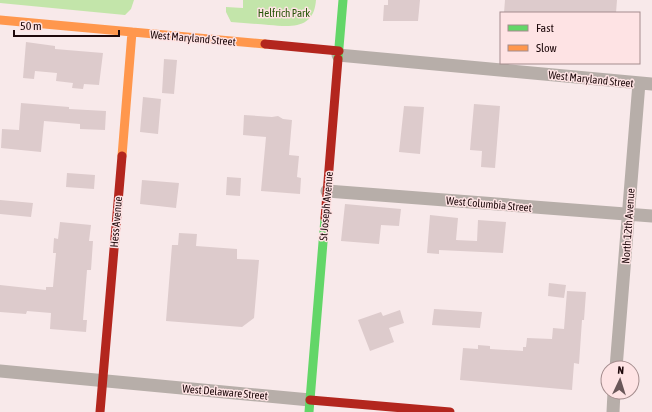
<svg xmlns="http://www.w3.org/2000/svg" width="652" height="412" font-family="'Asap Condensed',sans-serif">
<rect width="100%" height="100%" fill="#f8e9ea"/>
<path fill="#c3e5aa" d="M0 0H134L131 9 125 15 0 3Z
M243 0H316C314 29 292 27 269 25 257 24 244 23 231 22L226 12V7L243 8Z"/>
<path fill="#ddcbcc" d="M388 0H420L418 21H383L384 5H388Z
M505 0H617L616 13H504Z
M26 42 55 46V49L103 53 99 85 84 84 83 89 72 88 73 83 56 81 57 73 35 71 34 79 23 78Z
M164 59 177 60 174 94 162 93Z
M143 97 161 99 158 134 140 132Z
M21 103 69 107V109L106 111 105 130 80 129V124L44 121 41 152 1 148 2 129 19 130Z
M474 104 500 106 495 168 481 167 482 151 470 150Z
M404 106 424 107 420 154 399 152Z
M244 115 272 117 278 116 283 119 292 120 289 155 299 156 297 177 301 178 300 194 261 191 266 137 243 135Z
M67 173 95 175 94 189 66 187Z
M227 177 241 178 240 196 226 195Z
M142 180 179 183 176 208 140 204Z
M0 200 33 203 31 217 0 214Z
M345 204 401 209 399 226 381 225 379 244 341 241Z
M430 215 458 218 456 240 477 241 478 220 506 222 503 253 439 250V254L427 253Z
M60 222 91 225 89 241H93L91 270H87L83 320H87L86 332 50 329 51 313 27 311 26 314 0 312V285L46 290V287H53L56 253H53L54 238 58 239Z
M179 233 197 234 196 246 237 249V259L259 260 254 318 242 327 166 321 172 245H178Z
M549 283 566 285 564 298 548 296Z
M567 291 586 292 584 320H582L579 364 574 363 572 390 460 380 463 348 478 349V345L490 346V349L523 351V347H526L527 338 552 339 553 328 564 329Z
M434 309 482 312 480 328 432 325Z
M400 310 404 323 389 328 394 342 370 351 358 320 381 312 383 316Z"/>
<g fill="none" stroke-linecap="round" stroke-linejoin="round">
<path stroke="#b7aea9" stroke-width="13" d="M338 55 652 84
M327 191 652 216
M616 368 639 83
M0 371 310 400
M613 412 614 392"/>
<path stroke="#63d668" stroke-width="9" d="M338 59 343 0
M309 412 325 218"/>
<path stroke="#ff974d" stroke-width="9" d="M0 20 265 44
M122 156 132 32"/>
<path stroke="#b3261e" stroke-width="9" d="M265 44 339 51
M325 218 338 59
M310 400 450 412
M100 412 122 156"/>
</g>
<g text-anchor="middle" stroke-width="3" stroke-linejoin="round" paint-order="stroke">
<g font-size="11" fill="#265407" stroke="#fee3e4">
<text x="284" y="17">Helfrich Park</text>
</g>
<g font-size="11" fill="#1e090b" stroke="#fee3e4">
<text transform="translate(193 38) rotate(5)" y="4">West Maryland Street</text>
<text transform="translate(591 79) rotate(6)" y="4">West Maryland Street</text>
<text transform="translate(489 204) rotate(5)" y="4">West Columbia Street</text>
<text transform="translate(326 206) rotate(-85)" y="4">St Joseph Avenue</text>
<text transform="translate(116 222) rotate(-85)" y="4">Hess Avenue</text>
<text transform="translate(628 226) rotate(-86)" y="4">North 12th Avenue</text>
<text transform="translate(225 392) rotate(5)" y="4">West Delaware Street</text>
</g>
</g>
<rect x="500" y="12" width="140" height="52" fill="#fee3e4" stroke="#a48c8d"/>
<rect x="508" y="25" width="20" height="6" fill="#63d668" stroke="#a48c8d"/>
<text x="536" y="32" font-size="12" fill="#1e090b">Fast</text>
<rect x="508" y="45" width="20" height="6" fill="#ff974d" stroke="#a48c8d"/>
<text x="536" y="52" font-size="12" fill="#1e090b">Slow</text>
<g transform="translate(620 380) rotate(4)"><circle r="19" fill="#fee3e4" stroke="#a48c8d"/>
<path d="M0-3L7 15L0 10L-7 15Z" fill="#6a5759"/>
<text y="-6" font-size="11" font-weight="bold" text-anchor="middle" fill="#1e090b">N</text>
</g>
<path d="M14 30v6h105v-6" fill="none" stroke="#1e090b" stroke-width="2"/>
<text x="20" y="30" font-size="12" fill="#1e090b" stroke="#fee3e4" stroke-width="3" paint-order="stroke">50 m</text>
</svg>
